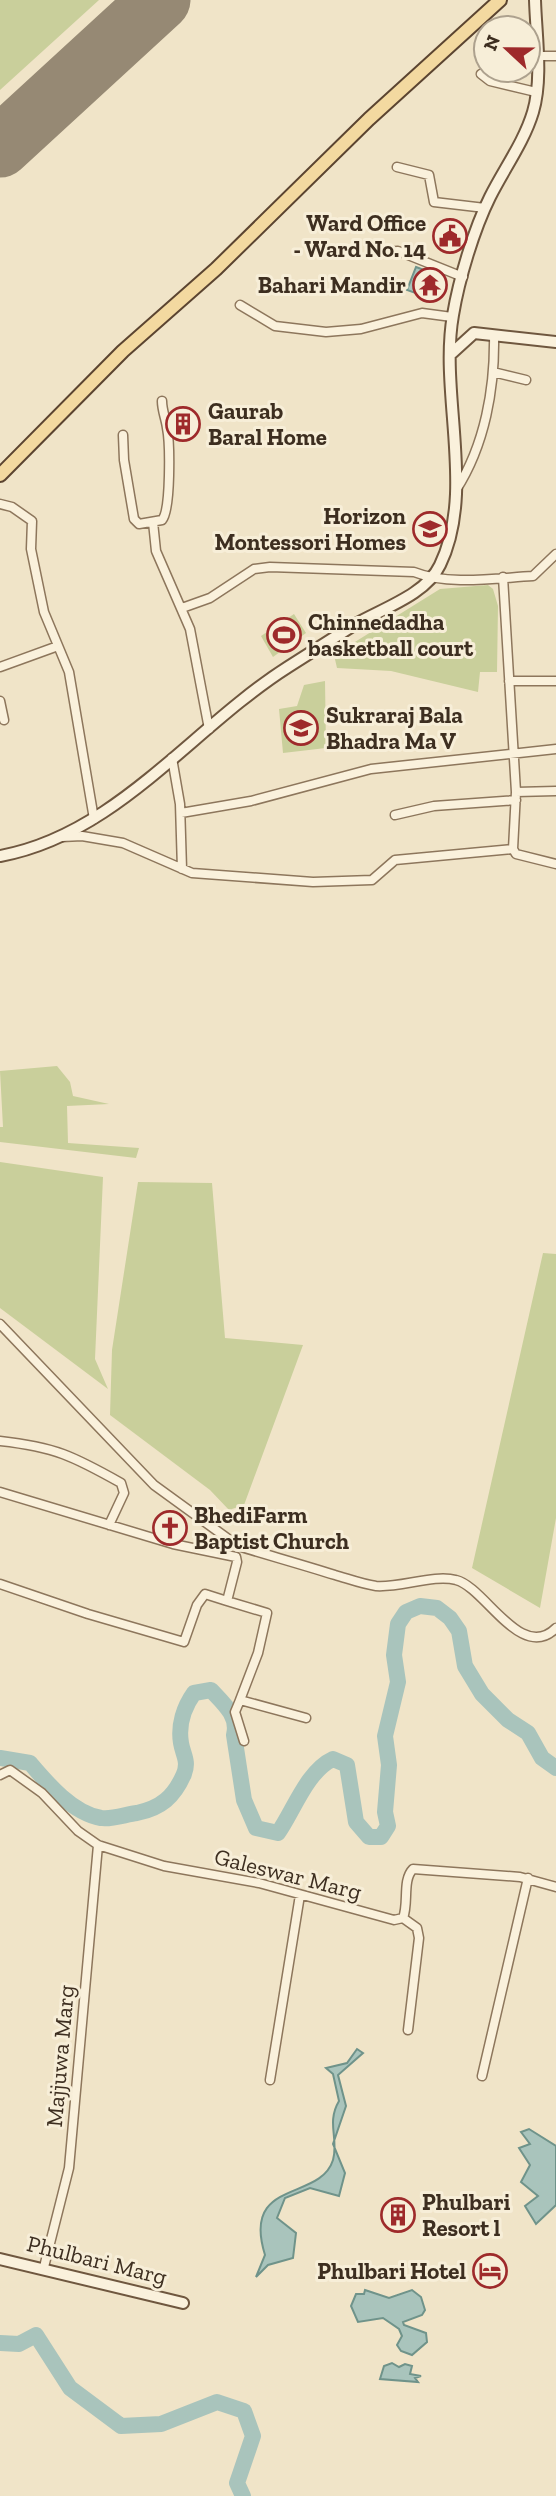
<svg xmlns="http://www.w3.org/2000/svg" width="556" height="2496" font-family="'Zilla Slab',serif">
<rect width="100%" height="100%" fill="#f0e4c8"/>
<path fill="#c9cf9b" d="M0 0H99L0 90Z
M488 585 493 589 498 606 497 672H480L478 692 391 671 337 668 334 655 440 589Z
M294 614 306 633 273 657 261 636Z
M325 681 326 748 283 753 279 709 297 706 304 685Z
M57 1066 70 1082 73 1096 109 1104 67 1106 68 1143 139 1148 136 1158 0 1142V1127H3L0 1071Z
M0 1162 103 1177 95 1359 108 1389 0 1308Z
M138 1182 212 1183 225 1338 303 1345 244 1505 229 1510 210 1490 110 1415 112 1350Z
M543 1253 556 1254V1518L540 1608 472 1568Z"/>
<path fill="#a9c4bc" stroke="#6f938a" stroke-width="2" d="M416 267 443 277 435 300 407 290Z
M357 2049 363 2053 338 2075 346 2106 333 2144 345 2173 339 2196 310 2188 285 2198 277 2218 296 2233 293 2258 268 2265 256 2277 265 2255C241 2178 320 2202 333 2160 339 2139 326 2123 339 2101L333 2074 326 2068 347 2063Z
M529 2129 556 2146V2205L536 2224 525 2206 538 2196 521 2182 530 2165 519 2148 530 2144 521 2132Z
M365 2290 389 2298 412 2290 421 2297 425 2310 422 2315 403 2322 404 2325 426 2333 427 2342 412 2355 401 2351 397 2345 402 2336 399 2329 383 2318 358 2322 351 2306 356 2294H364Z
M392 2363 399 2367 405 2364 412 2366 410 2374 421 2376 415 2378 418 2382 380 2379 384 2366Z"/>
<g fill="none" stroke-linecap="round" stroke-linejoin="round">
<path stroke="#a9c4bc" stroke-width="16" d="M0 1758 30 1763C47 1783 72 1813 101 1818 111 1820 127 1814 137 1813 161 1808 174 1797 184 1774 189 1761 183 1755 181 1743 178 1725 184 1707 194 1693L211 1690C223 1703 239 1716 234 1735L244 1800 256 1828 278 1833C294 1810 307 1771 333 1759L347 1765 356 1822 369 1837H381L388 1826 385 1812 389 1765 385 1736 398 1682 394 1655 398 1624 406 1612 420 1606 437 1608 450 1618 459 1631 465 1666 482 1694 508 1720 528 1733 542 1758 556 1768
M0 2343 19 2344 36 2335 70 2388 121 2426 161 2424 217 2402 244 2411 253 2436 237 2483 243 2496"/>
<path stroke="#968974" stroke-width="24" d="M144 15 155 0"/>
<path stroke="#968974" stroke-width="61" d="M0 147 160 0"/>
<g stroke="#8d765c" stroke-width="11">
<path id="street" d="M536 56H556
M481 74 490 81 536 92
M397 167 429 175 434 202 485 208
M384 252 398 251 463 277
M240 305 275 326 326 332 361 329 422 313 452 317
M493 372 526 380
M123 435 124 460 134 519 139 524 162 520C171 510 170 443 167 428 166 419 162 411 162 401
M456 490C485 445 495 388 494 335
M0 504 12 507 32 521 31 549 44 612 69 672 94 819
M153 522 156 551 190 629 209 729
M182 608 210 598 254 569 270 567 414 572C449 586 496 578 533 576L556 554
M0 667 58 646
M509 681H556
M0 701 4 720
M172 758 180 804 182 869
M516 792 556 791
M181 813 251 801 371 769 556 749
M395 815 434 806 516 800
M62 837 82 836 123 843 192 873 313 882 372 880 395 860 513 849 516 792 503 577
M513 849 516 854 556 864
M0 1324 154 1485 238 1546C271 1556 303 1565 335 1575 349 1579 362 1584 376 1586 400 1588 434 1574 456 1580 485 1587 521 1663 556 1628
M0 1441C55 1447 73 1456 121 1483L124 1493 109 1525
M0 1492 173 1544 236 1557 237 1562 227 1601 205 1594 197 1605 184 1642 88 1614 0 1584
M227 1601 267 1613 258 1653 240 1700 306 1718
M240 1700 235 1712 244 1741
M0 1775 10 1770 42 1793 78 1831 98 1845 164 1866 259 1883 394 1920 403 1918C409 1903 402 1880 413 1869L520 1877 556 1887
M403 1918 417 1928 419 1938 408 2030
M482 2076 528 1878
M270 2080 300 1895
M44 2267 69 2168 98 1845"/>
</g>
<g stroke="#6f573f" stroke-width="14">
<path id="secondary" d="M452 353 474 333 556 342
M0 856C116 835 192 728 288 667 310 653 332 639 354 625 381 609 426 595 440 565 476 491 439 393 453 315 459 279 474 229 490 197 504 169 524 142 533 112 543 78 536 35 535 0
M0 2259 183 2303"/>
</g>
<g stroke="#5b4430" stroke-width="16">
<path id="primary" d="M0 475 123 351 216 269 369 119 500 0"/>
</g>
<use href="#street" stroke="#faf1dc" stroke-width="8"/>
<use href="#secondary" stroke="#faf1dc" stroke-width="10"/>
<use href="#primary" stroke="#f3d9a0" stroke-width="12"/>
</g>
<defs>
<g id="civic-ring" transform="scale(1.75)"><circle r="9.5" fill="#f7eed8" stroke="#9e2a2b" stroke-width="1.5"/><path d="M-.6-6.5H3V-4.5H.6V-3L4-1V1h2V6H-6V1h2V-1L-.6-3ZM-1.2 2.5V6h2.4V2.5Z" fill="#9e2a2b"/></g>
<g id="temple-ring" transform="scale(1.75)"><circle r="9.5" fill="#f7eed8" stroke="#9e2a2b" stroke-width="1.5"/><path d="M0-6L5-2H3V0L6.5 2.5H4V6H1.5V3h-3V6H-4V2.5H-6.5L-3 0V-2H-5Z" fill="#9e2a2b"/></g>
<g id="building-ring" transform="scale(1.75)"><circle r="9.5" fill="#f7eed8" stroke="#9e2a2b" stroke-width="1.5"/><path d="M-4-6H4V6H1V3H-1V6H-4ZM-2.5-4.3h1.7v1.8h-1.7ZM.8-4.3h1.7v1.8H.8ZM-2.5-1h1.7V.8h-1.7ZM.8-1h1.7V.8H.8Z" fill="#9e2a2b"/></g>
<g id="school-ring" transform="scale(1.75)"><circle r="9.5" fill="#f7eed8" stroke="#9e2a2b" stroke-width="1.5"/><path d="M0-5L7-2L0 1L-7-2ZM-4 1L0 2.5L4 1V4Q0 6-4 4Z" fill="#9e2a2b"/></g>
<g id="stadium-ring" transform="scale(1.75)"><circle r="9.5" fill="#f7eed8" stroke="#9e2a2b" stroke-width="1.5"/><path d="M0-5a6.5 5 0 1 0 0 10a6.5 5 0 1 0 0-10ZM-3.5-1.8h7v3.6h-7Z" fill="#9e2a2b"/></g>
<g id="church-ring" transform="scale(1.75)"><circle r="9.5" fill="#f7eed8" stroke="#9e2a2b" stroke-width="1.5"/><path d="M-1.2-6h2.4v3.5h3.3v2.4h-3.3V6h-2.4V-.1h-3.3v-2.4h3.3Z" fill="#9e2a2b"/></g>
<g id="hotel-ring" transform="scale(1.75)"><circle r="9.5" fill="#f7eed8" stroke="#9e2a2b" stroke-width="1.5"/><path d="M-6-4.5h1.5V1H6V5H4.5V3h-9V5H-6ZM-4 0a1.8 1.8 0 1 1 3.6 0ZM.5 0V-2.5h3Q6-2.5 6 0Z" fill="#9e2a2b"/></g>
</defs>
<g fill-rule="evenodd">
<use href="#civic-ring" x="450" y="236"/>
<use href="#temple-ring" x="430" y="285"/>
<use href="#building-ring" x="183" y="424"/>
<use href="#school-ring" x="430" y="529"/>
<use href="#stadium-ring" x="284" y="635"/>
<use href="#school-ring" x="301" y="728"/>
<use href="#church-ring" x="170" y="1528"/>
<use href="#building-ring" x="398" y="2215"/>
<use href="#hotel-ring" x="490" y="2271"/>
</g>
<g text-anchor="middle" stroke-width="6" stroke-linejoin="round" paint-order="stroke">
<g font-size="23" font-weight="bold" fill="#3d2e20" stroke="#f7eed8" text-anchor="start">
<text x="426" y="231" text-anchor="end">Ward Office<tspan x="426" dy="26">- Ward No. 14</tspan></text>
<text x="406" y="293" text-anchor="end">Bahari Mandir</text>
<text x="208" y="419">Gaurab<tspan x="208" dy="26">Baral Home</tspan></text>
<text x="406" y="524" text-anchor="end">Horizon<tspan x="406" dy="26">Montessori Homes</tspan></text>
<text x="308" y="630">Chinnedadha<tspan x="308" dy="26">basketball court</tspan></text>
<text x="326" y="723">Sukraraj Bala<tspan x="326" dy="26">Bhadra Ma V</tspan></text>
<text x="194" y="1523">BhediFarm<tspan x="194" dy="26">Baptist Church</tspan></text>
<text x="422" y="2210">Phulbari<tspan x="422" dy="26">Resort l</tspan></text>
<text x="466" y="2279" text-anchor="end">Phulbari Hotel</text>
</g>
<g font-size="23" fill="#3d2e20" stroke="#f7eed8">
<text transform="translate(288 1874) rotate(14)" y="8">Galeswar Marg</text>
<text transform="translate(60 2056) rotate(-85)" y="8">Majjuwa Marg</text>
<text transform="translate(97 2260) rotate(14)" y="8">Phulbari Marg</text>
</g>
</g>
<g transform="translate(507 49) rotate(292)"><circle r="33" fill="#f7eed8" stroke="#ada18e" stroke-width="2"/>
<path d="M0-5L12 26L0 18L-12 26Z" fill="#9e2a2b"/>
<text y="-10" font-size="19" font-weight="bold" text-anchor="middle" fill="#3d2e20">N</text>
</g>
</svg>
